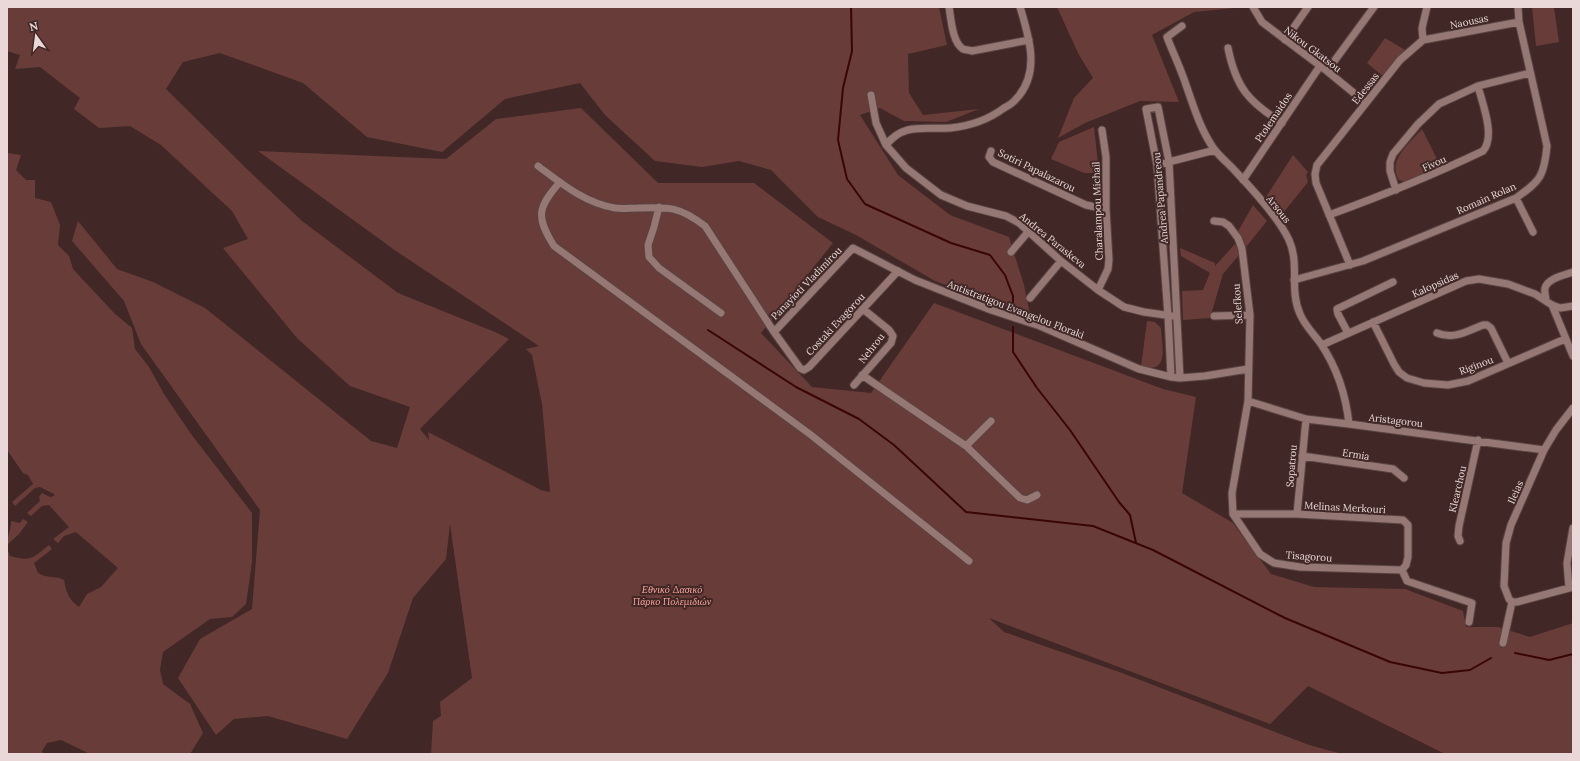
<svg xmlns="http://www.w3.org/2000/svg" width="1580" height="761" font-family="Lora,serif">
<rect width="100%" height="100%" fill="#412826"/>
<path fill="#683c39" d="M7 7H939L947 45 908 54 909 93 923 115 979 109 946 122 904 121 880 108 860 115 898 175 950 215 1009 237 1024 285 1030 315 935 281 856 235 818 217 771 170 739 161 702 167 655 161 605 115 580 83 505 99 442 152 367 137 303 83 220 53 183 62 166 89 249 171 302 221 398 293 495 332 509 339 420 429 429 440 428 432 541 490 550 492 542 404 532 355 526 349 539 346 396 251 258 151 446 159 496 119 581 108 658 183H754L833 243 761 333 812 387 871 393 934 303 1163 389 1196 397 1182 493 1233 523 1271 574 1314 587 1405 589 1463 611 1466 627H1498L1530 637 1573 623V754H1445L1308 686 1270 724 989 618 1004 632 1122 673 1309 745 1342 754H431L433 721 441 716 440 702 472 678 450 524 446 559 413 598 388 673 347 739 268 716 234 719 216 735 178 678 200 639 252 609 260 510 141 344 124 301 72 241 78 221 117 269 153 282 205 308 371 441 397 448 410 407 350 386 297 338 223 248 248 239 232 211 161 145 130 126 99 128 74 109 80 98 40 67 15 69 20 55 7 51Z
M1057 7H1234L1235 8 1194 12 1152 35 1179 102 1140 101 1085 123 1058 138 1074 98 1093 78 1078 53Z
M1532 7H1554L1559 42 1536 46Z
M1385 38 1405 50 1384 77 1367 63Z
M1094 127 1099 173H1084L1051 159 1059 142Z
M1422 129 1441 167 1405 182 1399 180C1387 160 1410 143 1422 129Z
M7 153 21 155 16 170 26 180H35V198L51 202 60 225 58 245 69 256 73 269 115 314 132 328 135 349 149 367 164 394 191 434 252 513V562L246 604 232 617 210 619 163 652 160 670 163 684 190 704 203 733 190 754H90L61 740 47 743 42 751 43 754H7V548L10 556C31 562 33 558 49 545L52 549 34 563 38 573C48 579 55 575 64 580 66 592 69 600 79 607L87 594 101 587 118 568 76 532 64 536 58 543 53 539 69 527 49 505 42 506 31 516 27 513 40 501 39 497 42 493 50 497 54 496V494L40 487 35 488 15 506 12 502 33 484 28 475 23 473 7 450Z
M1293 155 1308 172 1306 175 1308 182 1279 218 1264 200Z
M1253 205 1267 221 1246 247 1237 233Z
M1235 244 1239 251V255L1223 274 1210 318 1183 320 1182 291 1203 290 1210 273 1181 256 1180 248 1215 263V266Z
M1147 321 1155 322 1161 328C1162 348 1170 373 1141 367Z
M23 519 28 522 19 534 7 545C7 536 11 530 11 521L20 523Z"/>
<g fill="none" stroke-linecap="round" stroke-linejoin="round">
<path stroke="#3a0507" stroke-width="2" d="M851 7 852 51 843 88 838 140 847 179 865 204 951 243 990 255 1005 275 1013 296V312
M1013 327V352L1037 388 1070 430 1119 502 1130 515 1136 543
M708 330 796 387 859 419 894 445 966 512 1093 526 1153 550 1285 618 1390 662 1442 673 1470 670 1491 658
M1515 653 1549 660 1573 654"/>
<g stroke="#594443" stroke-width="9">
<path id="street" d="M949 7C951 18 952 42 963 49 965 50 970 50 972 51L1029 40
M1253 7 1262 22 1327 71 1366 103
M1182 26 1167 37C1173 53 1181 69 1186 85 1194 107 1200 129 1214 149 1221 158 1230 165 1237 173 1254 191 1279 218 1289 240 1300 264 1289 290 1300 314 1305 326 1314 334 1321 344 1337 368 1346 396 1349 424
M1285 40 1308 7
M1423 40 1519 22
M1423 40 1422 28 1427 7
M1228 48C1236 88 1249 102 1282 123
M1327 71 1374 7
M871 95 876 123 886 145 906 168 941 195 967 206 1006 216 1019 223 1061 261 1098 290 1124 307 1144 312 1172 316
M886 145C904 122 925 130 950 128 970 126 988 120 1004 108 1008 106 1013 103 1016 99 1041 73 1029 37 1020 7
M991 151 989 157 993 162 1086 205 1106 209
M1157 165 1215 150
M538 166C562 184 585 203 615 208 622 209 630 208 637 208 669 207 679 206 705 226L774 332 800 368 804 370 809 367 898 271
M1243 180 1320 66
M560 182C537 208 536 217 554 246L811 435 969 561
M1396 190 1390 171V162L1393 154 1418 124 1439 104 1478 86 1530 73
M1516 198 1533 232
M659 207 654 227 648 245 649 257 659 268 721 313
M1329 215C1381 196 1433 175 1483 151 1496 136 1482 103 1478 86
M1214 221 1223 222 1229 226 1238 238 1242 249 1250 315 1248 401 1232 493 1233 514 1260 554 1274 563 1300 567 1402 570
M1011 252 1028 232
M1350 265 1316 183 1315 174 1317 165 1400 60 1423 40
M1294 280 1363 261 1516 198C1540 181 1544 177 1547 146L1519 22 1518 7
M1098 290 1108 269 1109 260 1106 209V157L1102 130
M1030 298 1061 261
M1546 301C1546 297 1544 292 1545 288 1548 278 1565 275 1573 272
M1552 305 1560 308 1573 306
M1214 316 1250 315
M1373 322 1394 364 1399 372 1407 378 1424 383 1448 385 1468 381 1565 339
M774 332 853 248 915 280 991 310 1040 326 1139 369 1171 377 1180 378 1205 376 1248 369
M1348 333 1338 314 1337 309 1393 282
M1437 333C1454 340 1467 331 1483 325H1487L1491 328 1508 363
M1322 345 1466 281 1479 279 1508 284 1535 294 1552 305 1573 356
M862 375 966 446 1020 498 1027 500 1037 495
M1171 377 1168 316 1157 165 1146 109 1158 107 1169 162 1180 378
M854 385 891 343 893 336 889 330 863 309
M1248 401 1306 419 1349 424 1544 450
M1573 408 1556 430 1544 450 1511 525 1506 543 1504 586 1509 599 1512 602H1517L1573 587
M966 446 991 421
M1302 456 1393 469 1404 478
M1233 514H1297L1403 520 1408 525V557L1406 565 1402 570
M1297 514 1306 419
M1460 541 1458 536 1459 526 1478 440
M1402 570 1407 581 1472 603 1469 622
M1569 588 1567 563 1573 528
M1503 643 1512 602"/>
</g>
<use href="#street" stroke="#957774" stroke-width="7"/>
</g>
<g text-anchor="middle" stroke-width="4" stroke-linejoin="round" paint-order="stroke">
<g font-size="10" fill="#e9d8d7" stroke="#412826">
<text transform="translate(1469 21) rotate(-11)" y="4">Naousas</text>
<text transform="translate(1313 49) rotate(37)" y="4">Nikou Gkatsou</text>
<text transform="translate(1365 88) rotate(-52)" y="4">Edessas</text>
<text transform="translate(1273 117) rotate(-56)" y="4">Ptolemaidos</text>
<text transform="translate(1434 163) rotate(-24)" y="4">Fivou</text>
<text transform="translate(1037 170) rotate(26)" y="4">Sotiri Papalazarou</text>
<text transform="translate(1160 198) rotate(-95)" y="4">Andrea Papandreou</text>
<text transform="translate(1486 198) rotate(-24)" y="4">Romain Rolan</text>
<text transform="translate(1279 209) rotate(52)" y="4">Arsous</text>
<text transform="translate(1097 211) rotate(-92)" y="4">Charalampou Michail</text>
<text transform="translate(1053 240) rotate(39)" y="4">Andrea Paraskeva</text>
<text transform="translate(806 283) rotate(-46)" y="4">Panayioti Vladimirou</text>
<text transform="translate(1435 284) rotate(-24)" y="4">Kalopsidas</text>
<text transform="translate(1237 304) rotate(-94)" y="4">Selefkou</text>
<text transform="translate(1016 309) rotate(21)" y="4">Antistratigou Evangelou Floraki</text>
<text transform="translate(835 324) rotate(-47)" y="4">Costaki Evagorou</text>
<text transform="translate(871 348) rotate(-52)" y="4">Nehrou</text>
<text transform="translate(1476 365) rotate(-21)" y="4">Riginou</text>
<text transform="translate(1396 420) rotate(7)" y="4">Aristagorou</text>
<text transform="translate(1356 454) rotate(9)" y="4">Ermia</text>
<text transform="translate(1291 466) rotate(-85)" y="4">Sopatrou</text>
<text transform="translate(1457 489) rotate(-77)" y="4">Klearchou</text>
<text transform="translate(1515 492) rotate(-66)" y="4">Ileias</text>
<text transform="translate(1345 507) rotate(3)" y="4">Melinas Merkouri</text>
<text transform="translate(1309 556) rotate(4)" y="4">Tisagorou</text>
</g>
<g font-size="10" font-style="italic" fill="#fba49d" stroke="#412826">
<text x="672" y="593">Εθνικό Δασικό<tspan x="672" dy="12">Πάρκο Πολεμιδιών</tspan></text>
</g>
</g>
<rect width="1580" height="761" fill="none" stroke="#e9d8d7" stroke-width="16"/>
<g transform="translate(36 36) rotate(346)" stroke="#412826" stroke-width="3" paint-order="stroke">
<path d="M0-3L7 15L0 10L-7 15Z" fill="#e9d8d7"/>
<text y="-6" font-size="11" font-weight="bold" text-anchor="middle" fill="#e9d8d7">N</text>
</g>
</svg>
